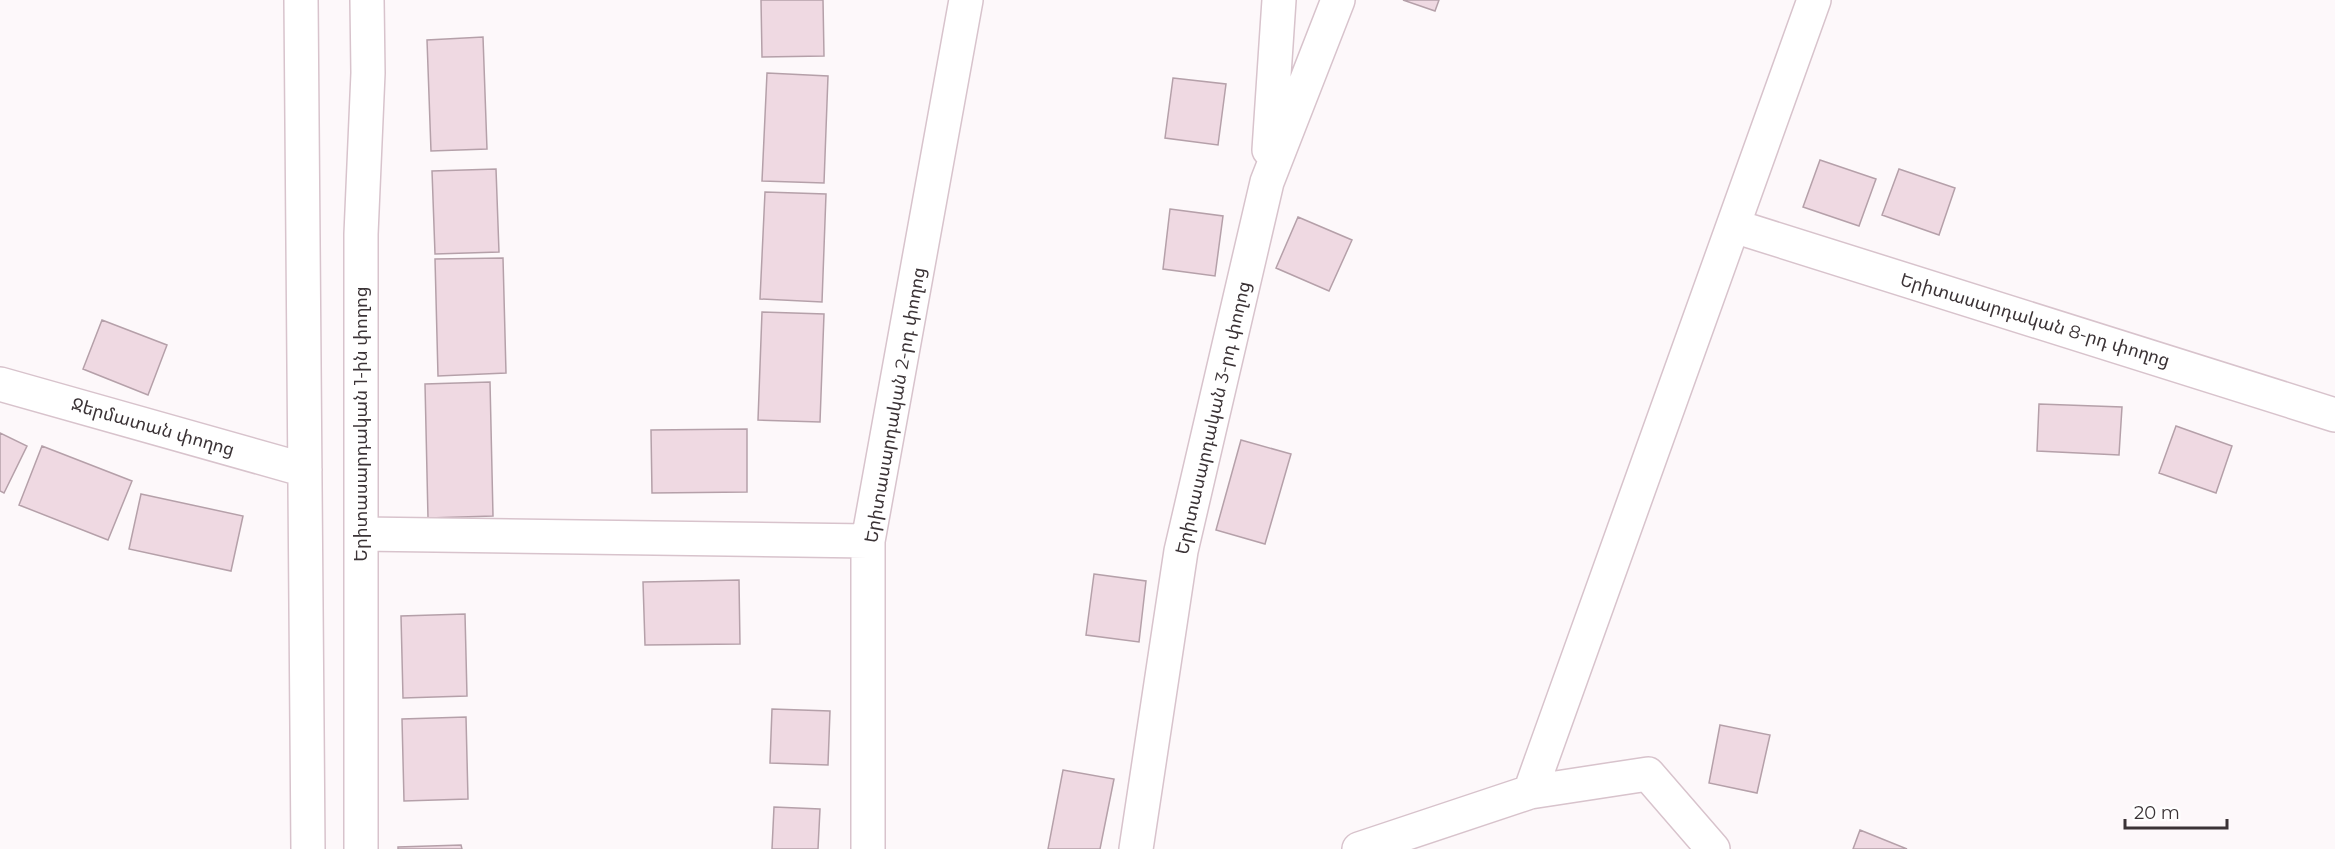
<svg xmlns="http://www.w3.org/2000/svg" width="2335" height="849" font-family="Montserrat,'Noto Sans Armenian',sans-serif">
<rect width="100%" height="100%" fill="#fdf8fa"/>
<path fill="#efd9e2" stroke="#b5a0a9" stroke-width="1.5" d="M761 0H823L824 56 762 57Z
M1403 0H1439L1435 11Z
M483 37 487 149 431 151 427 40Z
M767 73 828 76 824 183 762 181Z
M1173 78 1226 84 1218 145 1165 138Z
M1820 160 1876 179 1859 226 1803 207Z
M496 169 499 252 435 254 432 171Z
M1899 169 1955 188 1939 235 1882 215Z
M765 192 826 194 822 302 760 299Z
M1170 209 1223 216 1215 276 1163 269Z
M1298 217 1352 240 1329 291 1276 268Z
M503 258 506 373 438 376 435 259Z
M762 312 824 314 820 422 758 420Z
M102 320 167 345 148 395 83 369Z
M490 382 493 516 428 518 425 384Z
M2039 404 2122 407 2119 455 2037 451Z
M2176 426 2232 446 2216 493 2159 473Z
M747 429V492L652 493 651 430Z
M0 433 27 446 4 493 0 491Z
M1241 440 1291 454 1265 544 1216 530Z
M42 446 132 481 108 540 19 505Z
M141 494 243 516 231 571 129 549Z
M1094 574 1146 581 1139 642 1086 635Z
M739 580 740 644 645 645 643 582Z
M465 614 467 696 403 698 401 616Z
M772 709 830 711 828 765 770 763Z
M466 717 468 799 404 801 402 719Z
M1720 725 1770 735 1757 793 1709 783Z
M1063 770 1114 779 1100 849H1048Z
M774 807 820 809 818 849H772Z
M1860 830 1907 849H1853Z
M461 845 462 849H398V847Z"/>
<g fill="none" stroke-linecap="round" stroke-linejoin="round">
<g stroke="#d8c3cc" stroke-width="36">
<path id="minor" d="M301 0 308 849
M1269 150 1279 0
M1734 226 2335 415
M0 384 305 470
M361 534 868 541
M1530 792 1814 0
M361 849V234L368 73 367 0
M868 849V541L966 0
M1136 849 1181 551 1267 182 1338 0
M1359 849 1530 792 1648 774 1713 849"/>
</g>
<use href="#minor" stroke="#fff" stroke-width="33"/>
</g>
<g text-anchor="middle" stroke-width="4.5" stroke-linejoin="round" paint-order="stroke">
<g font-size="18" fill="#3b3336" stroke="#fff">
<text transform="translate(2035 320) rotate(17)" y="6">Երիտասարդական 8-րդ փողոց</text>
<text transform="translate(895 405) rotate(-80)" y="6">Երիտասարդական 2-րդ փողոց</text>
<text transform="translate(1213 418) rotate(-77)" y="6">Երիտասարդական 3-րդ փողոց</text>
<text transform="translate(361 424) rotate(-90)" y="6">Երիտասարդական 1-ին փողոց</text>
<text transform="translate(153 427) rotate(16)" y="6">Ջերմատան փողոց</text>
</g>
</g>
<path d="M2125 819v9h102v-9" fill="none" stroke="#3b3336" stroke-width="3"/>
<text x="2134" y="819" font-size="18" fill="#3b3336" stroke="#ffffff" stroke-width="4.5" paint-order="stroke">20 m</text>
</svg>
